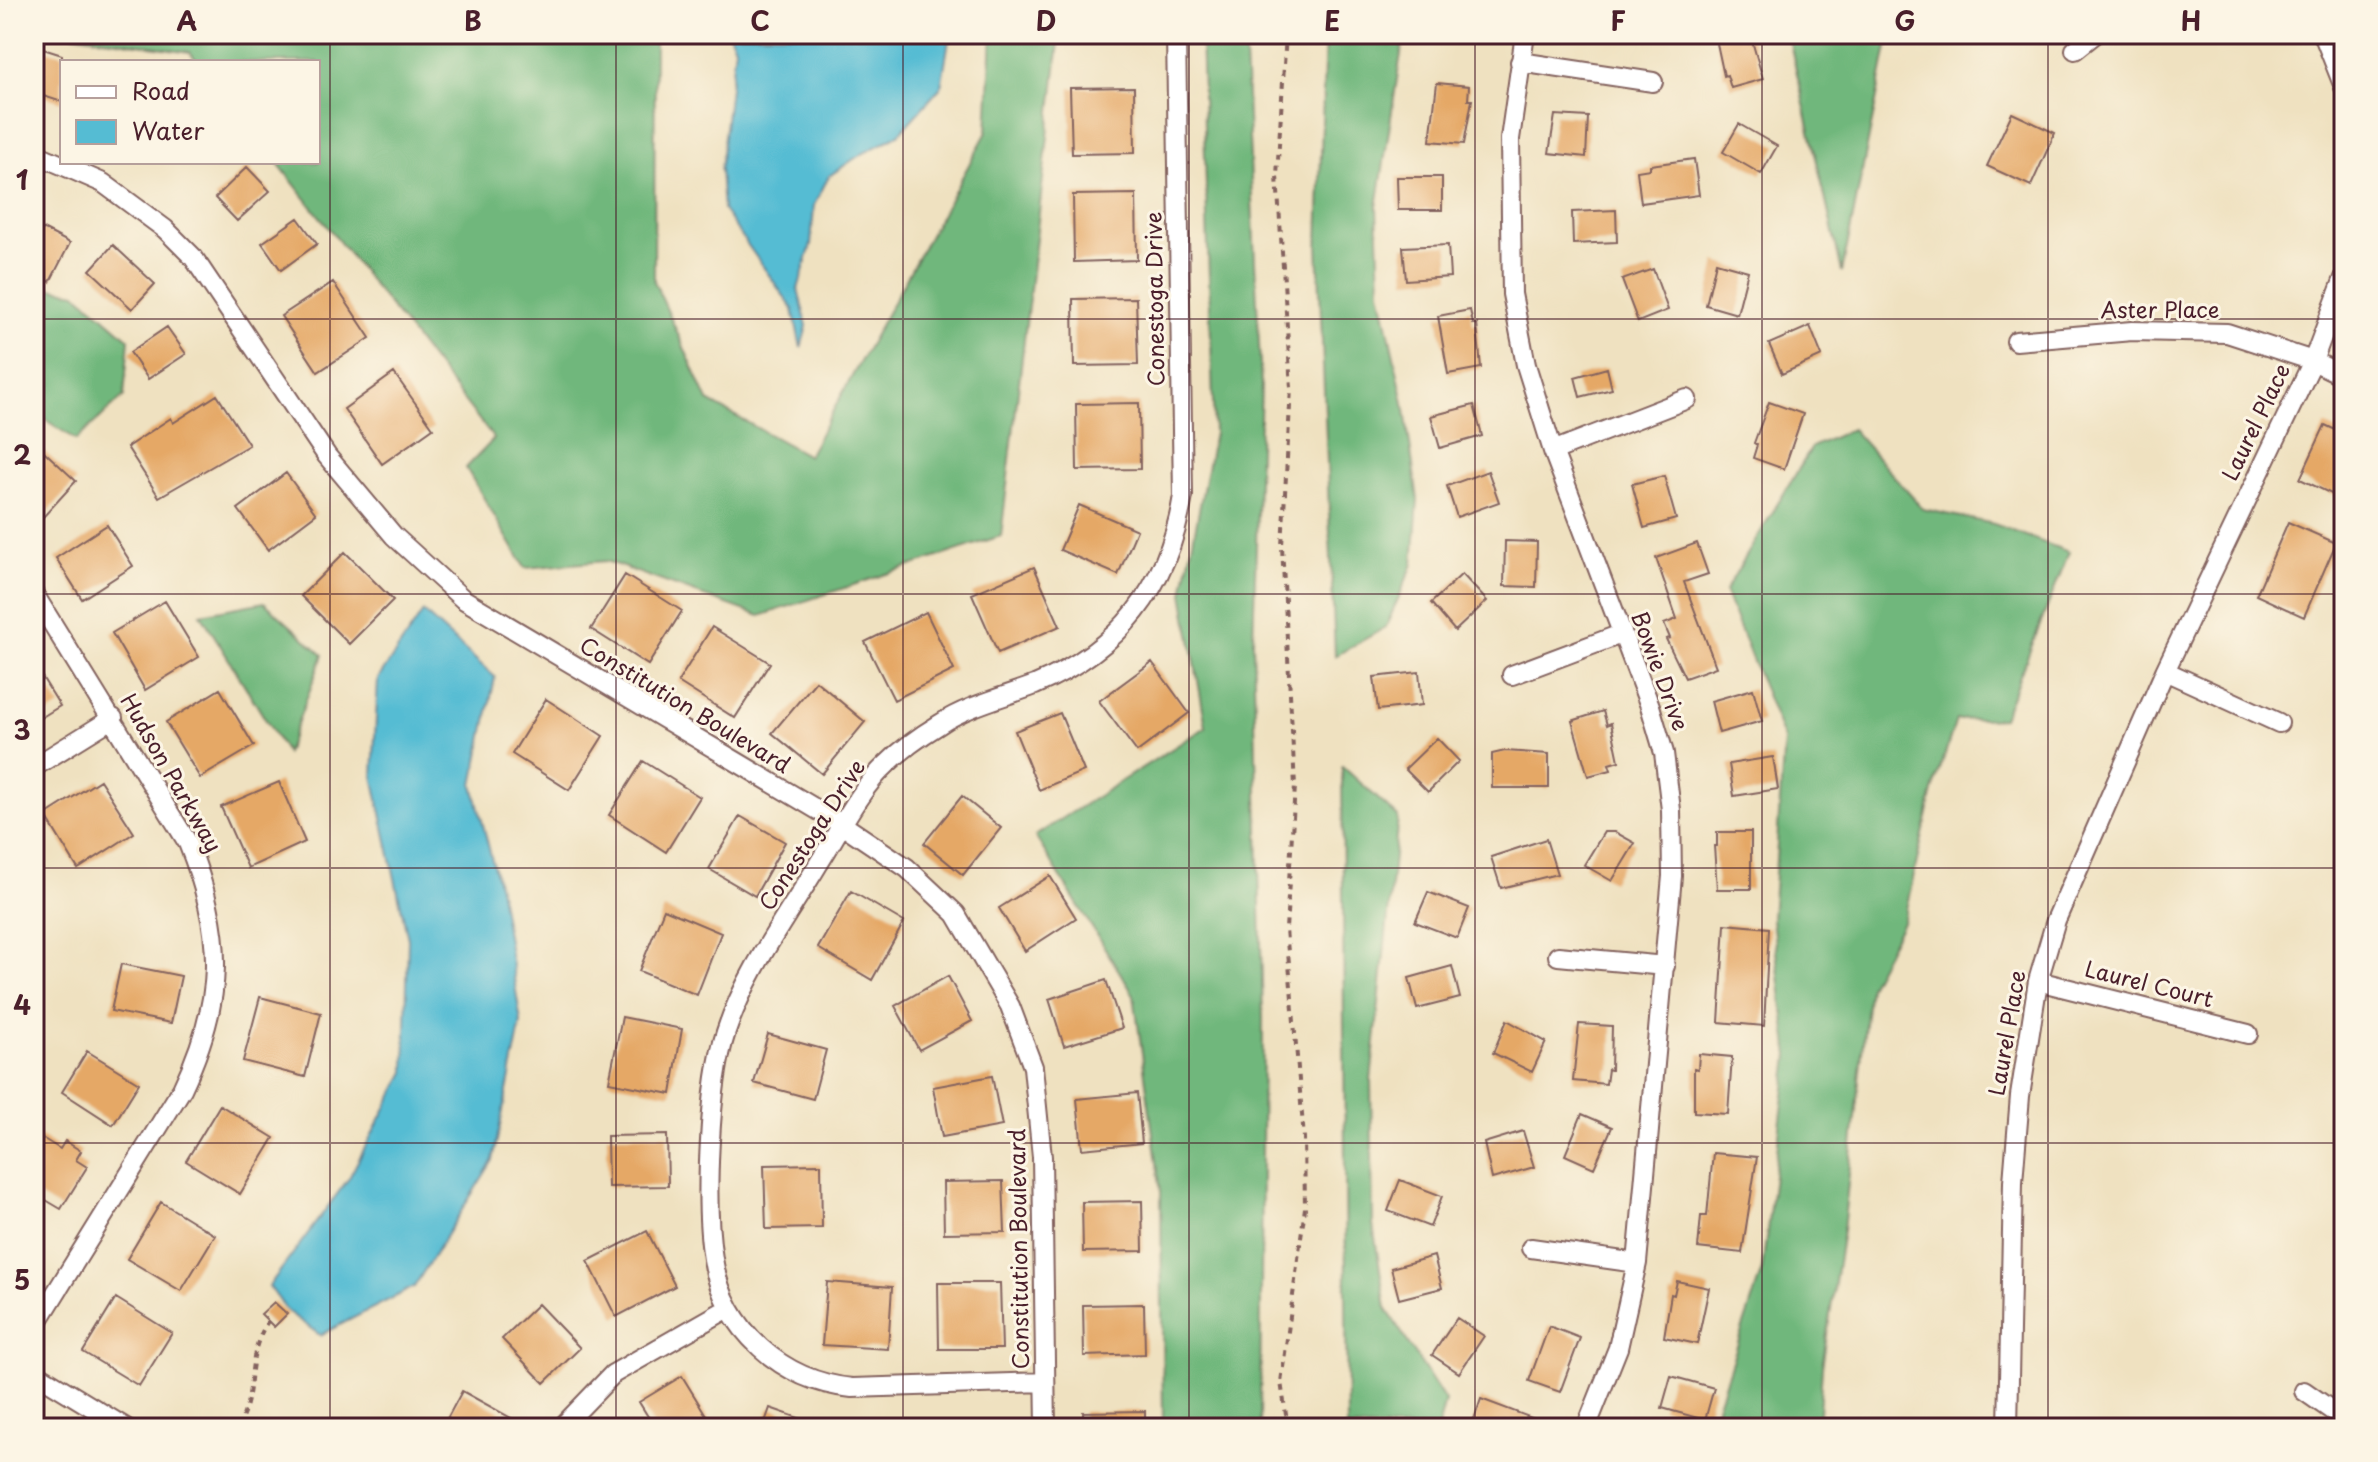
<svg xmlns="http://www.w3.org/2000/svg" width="2378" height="1462" font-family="'Playpen Sans',sans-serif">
<rect width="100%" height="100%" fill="#fcf5e5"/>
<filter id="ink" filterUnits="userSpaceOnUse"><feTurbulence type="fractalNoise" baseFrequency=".0125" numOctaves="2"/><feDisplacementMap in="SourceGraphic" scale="16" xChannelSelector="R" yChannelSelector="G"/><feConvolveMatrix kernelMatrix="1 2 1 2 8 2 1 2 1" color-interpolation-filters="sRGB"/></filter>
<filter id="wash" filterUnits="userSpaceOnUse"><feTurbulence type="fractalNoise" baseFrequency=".006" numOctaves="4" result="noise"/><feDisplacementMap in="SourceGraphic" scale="32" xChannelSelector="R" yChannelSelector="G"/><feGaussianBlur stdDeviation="1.8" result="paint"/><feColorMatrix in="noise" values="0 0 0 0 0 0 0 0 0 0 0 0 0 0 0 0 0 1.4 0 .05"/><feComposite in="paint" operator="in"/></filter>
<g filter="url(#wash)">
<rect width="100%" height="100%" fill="#efe1c0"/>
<path fill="#70b77c" stroke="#5d6b54" stroke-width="2" d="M72 34H655L654 281 708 401 808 456 987 132 992 34H1060L1001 536 760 616 606 561 525 568 466 468 494 439 277 162H318V62H198L190 52Z
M1201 34H1244L1261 385 1253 642 1263 1019 1260 1428H1163L1161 1192 1134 995 1035 836 1206 727 1183 593 1214 433Z
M1325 34H1404L1377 207 1380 291 1404 403 1418 500 1413 564 1386 627 1335 656 1318 244Z
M1788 34H1893L1888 42 1842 272Z
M34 285 76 293 129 339 124 396 76 440 34 412Z
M1852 429 1923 509 1994 524 2069 552 2003 718 1956 720 1933 791 1903 922 1869 986 1843 1230 1822 1367 1818 1428H1710L1762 1270 1789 1056 1772 919 1784 740 1725 591 1812 447Z
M264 602 323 655 286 753 201 614Z
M1342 766 1398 817 1371 1081 1373 1225 1386 1308 1445 1401 1438 1428H1347Z"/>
<path fill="#55bcd3" stroke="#506e7f" stroke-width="2" d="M729 34H950L941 87 898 135 860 155 829 176 814 205 811 245 798 289 807 326 801 348 793 309 723 210 720 169 735 47Z
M423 612 495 677 473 785 500 892 521 1022 493 1160 414 1287 320 1335 287 1311 269 1286 349 1178 405 1072 408 939 373 776 378 679Z"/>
<g id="blocks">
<path fill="#e5a866" d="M1715 34H1750L1763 79 1731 88 1727 75 1724 76Z
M34 46 62 55V102L34 93Z
M1437 83 1469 86 1468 100H1472L1464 144 1430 141Z
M1134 87 1135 153 1072 154 1070 88Z
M2012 113 2055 133 2031 186 1987 166Z
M1555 115 1588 117 1586 157 1549 153Z
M1739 124 1777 146 1761 174 1723 152Z
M1694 159 1699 195 1641 203 1637 171 1650 169V165Z
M247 167 270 191 237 221 215 198Z
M1397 177H1442V210H1398Z
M1136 194 1137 260 1074 262 1073 195Z
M1616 210 1617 242 1573 244 1572 212Z
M298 218 317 244 281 270 262 243Z
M41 228 70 243 50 282 34 274V242Z
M113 245 155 284 132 309 90 270Z
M1448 245 1450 277 1406 280 1403 247Z
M1716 262 1748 271 1737 314 1706 305Z
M1653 269 1668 310 1638 322 1622 280Z
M333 282 370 338 318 372 281 316Z
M1136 298 1138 365 1074 366 1073 299Z
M1470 310 1473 324H1477L1481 368 1448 374 1438 316Z
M1810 326 1822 356 1782 374 1769 344Z
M167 327 186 354 148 379 130 352Z
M1607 368 1612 389 1580 397 1575 377Z
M394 373 433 428 382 464 344 409Z
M217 395 249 445 159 497 127 447 171 418 173 423Z
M1769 402 1803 414 1784 469 1753 458 1757 445 1754 443Z
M1139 403 1140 469 1077 470 1076 404Z
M1474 405 1482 436 1440 448 1431 416Z
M2325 425 2344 434V500L2300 479Z
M34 442 76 481 34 527Z
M1488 471 1499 502 1457 517 1447 486Z
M286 473 316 514 268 550 238 509Z
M1664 476 1676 519 1644 528 1632 484Z
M1079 505 1137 530 1118 575 1060 550Z
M2288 522 2336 543 2304 617 2256 595Z
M107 525 133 566 82 599 56 558Z
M1505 541 1537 542 1536 587 1504 586Z
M1697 543 1708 574 1684 582 1716 667 1685 678 1666 639 1670 638 1664 624 1677 619 1656 558Z
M345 552 393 600 349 644 301 596Z
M1034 567 1060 626 998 653 972 594Z
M1462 574 1487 601 1455 631 1431 603Z
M625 575 682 611 648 665 591 629Z
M165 601 199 657 145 690 112 633Z
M926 612 954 670 894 700 865 642Z
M712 627 770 663 735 718 678 682Z
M1152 662 1189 713 1137 752 1099 701Z
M34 664 60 706 34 722Z
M1419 672 1422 705 1378 710 1374 677Z
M816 681 865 722 822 774 772 733Z
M220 689 254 746 200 778 166 722Z
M1753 689 1762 721 1719 733 1711 701Z
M546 699 603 736 569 790 512 754Z
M1603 711 1607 725 1611 723 1619 761 1609 764 1611 770 1588 776 1572 721Z
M1060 713 1084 771 1039 790 1015 731Z
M1437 738 1459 761 1428 792 1405 769Z
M1505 751 1549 754V788H1492V754Z
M1773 757 1778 789 1734 796 1729 764Z
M643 761 700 797 666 852 609 815Z
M100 780 134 833 78 869 45 815Z
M279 782 305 842 248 868 221 807Z
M962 796 1001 828 963 875 924 843Z
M740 816 785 842 755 896 709 869Z
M1604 832H1615L1635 843 1612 881 1584 865Z
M1717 832H1751V889H1717L1714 846H1717Z
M1546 839 1557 874 1501 888 1491 857Z
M1050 876 1076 918 1025 951 999 908Z
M851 891 904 922 872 980 818 948Z
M1428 892 1469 908 1457 938 1415 922Z
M664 909 721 933 697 995 639 971Z
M1725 924 1769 928 1764 1026 1719 1022Z
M121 964 181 976 171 1023 111 1011Z
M1452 966 1460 998 1417 1009 1409 978Z
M948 976 972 1021 919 1050 895 1006Z
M1106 980 1122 1028 1064 1046 1049 999Z
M260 997 321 1013 305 1077 243 1061Z
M622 1017 682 1029 671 1094 609 1082Z
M1507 1020 1546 1042 1532 1072 1493 1053Z
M1579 1024 1612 1026 1611 1070 1608 1069 1606 1084 1573 1081Z
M768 1034 826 1050 813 1099 754 1083Z
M87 1051 139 1083 113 1125 62 1092Z
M1699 1054 1732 1057 1728 1114 1694 1112V1068L1698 1069Z
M992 1076 1002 1126 942 1137 933 1087Z
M1137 1093 1142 1143 1082 1149 1077 1099Z
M220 1105 274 1138 240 1194 186 1161Z
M1582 1114 1612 1127 1594 1168 1565 1155Z
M1523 1131 1534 1167 1492 1179 1484 1143Z
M34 1133 60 1149 65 1141 81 1151 76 1160 87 1167 61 1209 34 1193Z
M667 1135 668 1186 608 1187 607 1136Z
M1713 1153 1757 1157 1742 1253 1698 1248 1701 1216H1707Z
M821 1164 822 1228 766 1229 764 1165Z
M1400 1180 1442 1196 1430 1227 1388 1211Z
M1003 1181 1005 1232 944 1233 943 1182Z
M1142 1201 1143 1251 1083 1252 1082 1202Z
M161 1202 215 1235 181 1291 127 1259Z
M647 1231 675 1286 616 1317 588 1261Z
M1434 1256 1442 1288 1399 1299 1391 1268Z
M1677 1281 1709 1288 1697 1344 1664 1337 1671 1294 1674 1295Z
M827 1282 892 1287 888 1349 822 1345Z
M938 1283H1000L1002 1349H939Z
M116 1298 172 1333 139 1386 83 1352Z
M274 1302 287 1314 274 1327 261 1314Z
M538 1304 580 1348 544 1383 502 1339Z
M1144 1304 1145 1354 1084 1356 1083 1305Z
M1457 1318 1484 1336 1459 1373 1432 1355Z
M1549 1326 1580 1338 1560 1392 1529 1381Z
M682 1376 714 1428H655L639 1402Z
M1671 1376 1714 1388 1705 1420 1662 1408Z
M462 1391 529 1428H442Z
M1481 1399 1553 1426V1428H1471Z
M770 1408 819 1425 818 1428H763Z
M1145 1411V1428H1083V1412Z"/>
</g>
</g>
<g filter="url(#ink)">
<use href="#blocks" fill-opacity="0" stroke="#84635f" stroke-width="2"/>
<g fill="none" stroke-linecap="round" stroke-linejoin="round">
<g stroke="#84635f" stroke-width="22">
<path id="minor" d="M1525 34 1510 139 1512 294 1526 365 1553 451 1650 706 1664 753 1671 810 1672 876 1637 1263 1618 1348 1586 1428
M2323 34 2344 87
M2075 50 2095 34
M1520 62 1653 82
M34 153 103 183 165 229 193 257 327 456 394 536 463 599 843 825 907 868 956 914 1010 1006 1033 1067 1042 1157 1046 1428
M2016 341 2132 331 2227 333 2313 361 2344 376
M1553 451 1687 399
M34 594 188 843C225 935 225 999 182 1089L34 1328
M2165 671 2279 723
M1512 675 1621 634
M34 767 113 718
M1558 956 1665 966
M2038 981 2248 1034
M1531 1248 1637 1263
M34 1372 126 1428
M1045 1382 852 1388C782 1381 724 1330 713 1259 704 1206 709 1083 726 1032 746 971 787 917 819 863 838 833 861 787 887 764 902 749 922 735 940 724 967 706 1004 697 1035 685 1120 649 1168 588 1183 496L1176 34
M2304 1391 2344 1419
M561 1428 613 1374 727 1309
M2008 1428 2013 1182 2020 1096 2038 981 2056 920 2165 671 2313 361 2344 278"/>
</g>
<path stroke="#84635f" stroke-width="4" stroke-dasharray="6 6" stroke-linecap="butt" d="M1286 34 1277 176 1291 388 1282 546 1295 786 1286 929 1304 1138 1305 1208 1281 1382 1288 1428
M237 1428C259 1391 243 1361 268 1321"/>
<use href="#minor" stroke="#fff" stroke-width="18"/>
</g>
</g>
<path fill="none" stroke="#4a1f2b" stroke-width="2" stroke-opacity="0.55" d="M330 34V1428M616 34V1428M903 34V1428M1189 34V1428M1475 34V1428M1762 34V1428M2048 34V1428M34 319H2344M34 594H2344M34 868H2344M34 1143H2344"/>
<g text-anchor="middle" stroke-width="6" stroke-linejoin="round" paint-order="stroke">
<g font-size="22" fill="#4a1f2b" stroke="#fcf5e5">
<text transform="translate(1155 299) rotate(-91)" y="8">Conestoga Drive</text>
<text x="2160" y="318">Aster Place</text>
<text transform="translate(2256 422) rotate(-64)" y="8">Laurel Place</text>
<text transform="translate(1660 671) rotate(70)" y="8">Bowie Drive</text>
<text transform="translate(685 705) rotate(31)" y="8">Constitution Boulevard</text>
<text transform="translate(171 773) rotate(60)" y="8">Hudson Parkway</text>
<text transform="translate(812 835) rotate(-57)" y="8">Conestoga Drive</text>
<text transform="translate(2149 984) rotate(14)" y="8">Laurel Court</text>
<text transform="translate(2007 1033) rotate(-80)" y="8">Laurel Place</text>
<text transform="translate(1019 1249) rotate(-91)" y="8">Constitution Boulevard</text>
</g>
</g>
<rect width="2378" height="1462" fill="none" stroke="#fcf5e5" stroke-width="88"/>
<rect x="60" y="60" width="260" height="104" fill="#fcf5e5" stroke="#b59f9b" stroke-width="2"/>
<rect x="76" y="86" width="40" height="12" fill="#ffffff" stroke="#b59f9b" stroke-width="2"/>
<text x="132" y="100" font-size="24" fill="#4a1f2b">Road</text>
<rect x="76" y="120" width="40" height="24" fill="#55bcd3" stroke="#b59f9b" stroke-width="2"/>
<text x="132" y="140" font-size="24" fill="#4a1f2b">Water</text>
<rect x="44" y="44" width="2290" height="1374" fill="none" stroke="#4a1f2b" stroke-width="3"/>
<g font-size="26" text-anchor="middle" font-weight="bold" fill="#4a1f2b">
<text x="187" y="31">A</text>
<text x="473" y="31">B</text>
<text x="760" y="31">C</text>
<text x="1046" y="31">D</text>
<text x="1332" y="31">E</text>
<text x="1618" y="31">F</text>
<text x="1905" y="31">G</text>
<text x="2191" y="31">H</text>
<text x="22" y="190">1</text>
<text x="22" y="465">2</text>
<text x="22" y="740">3</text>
<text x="22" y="1015">4</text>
<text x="22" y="1290">5</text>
</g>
</svg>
